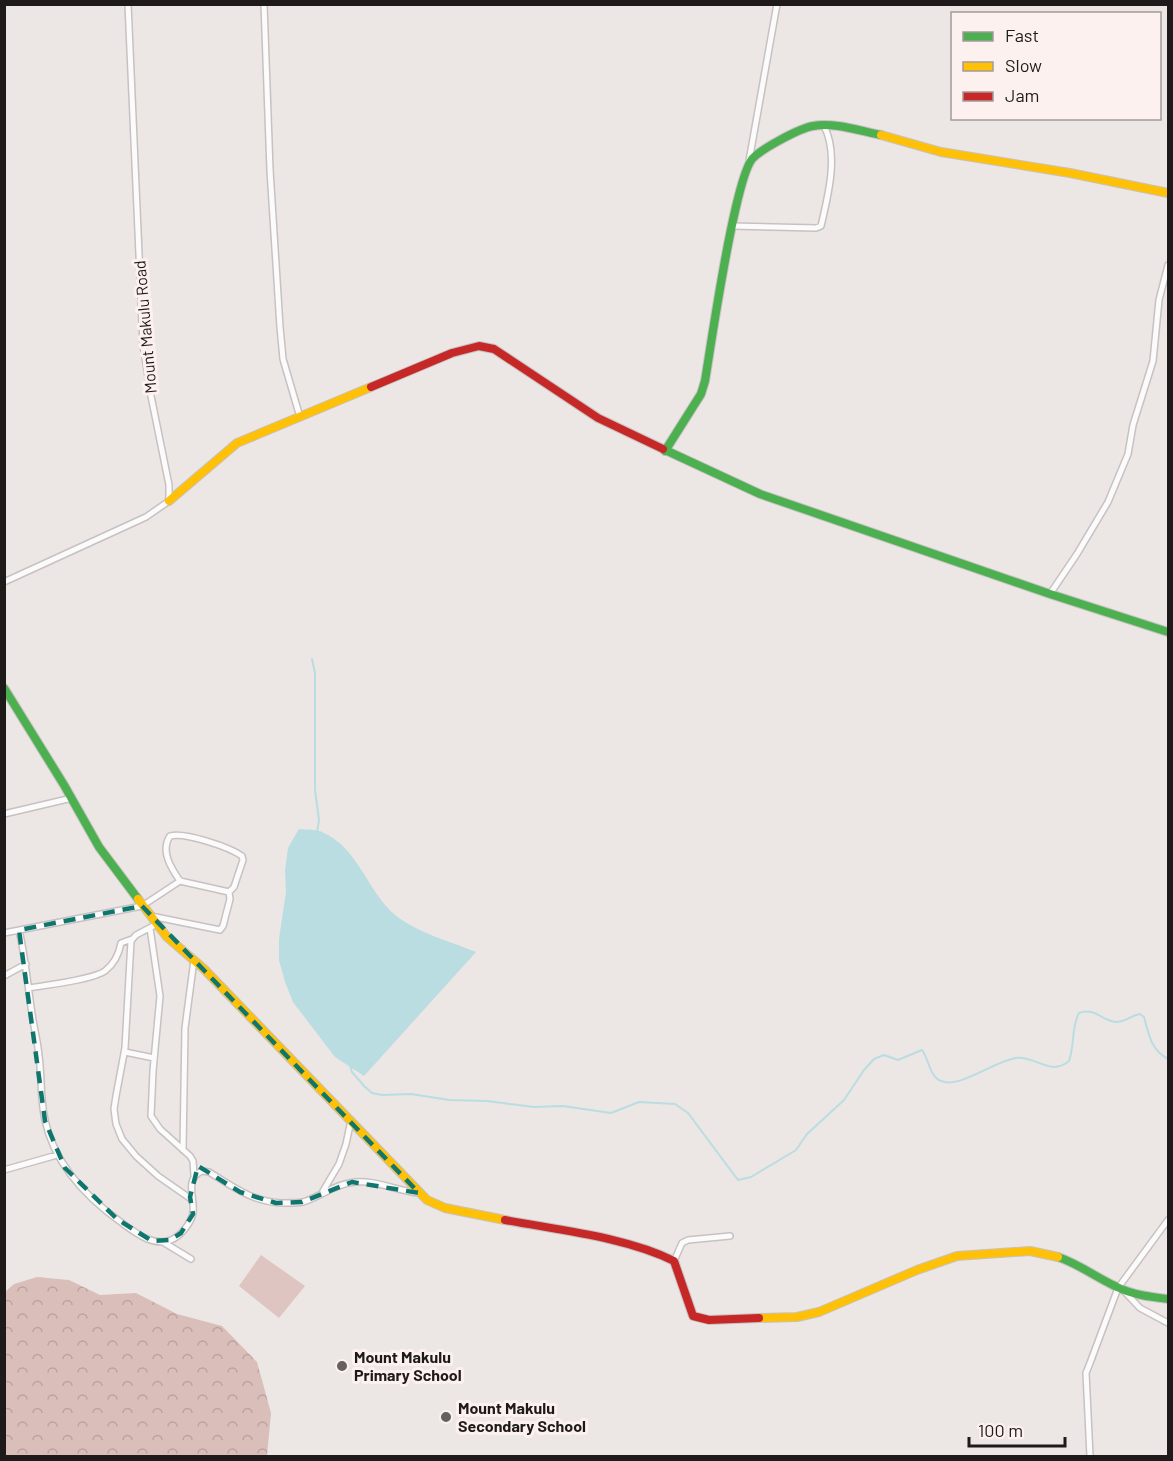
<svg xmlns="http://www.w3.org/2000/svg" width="1173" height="1461" font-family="Barlow,sans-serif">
<defs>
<pattern id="forest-crowns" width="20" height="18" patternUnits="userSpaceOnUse" patternTransform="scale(1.5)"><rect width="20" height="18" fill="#dabeba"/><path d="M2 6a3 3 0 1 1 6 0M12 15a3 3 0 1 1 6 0" fill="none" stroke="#bba39f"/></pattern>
</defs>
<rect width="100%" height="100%" fill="#ece6e5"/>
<path fill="url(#forest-crowns)" d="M37 1277 69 1280 100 1295 136 1293 177 1314 222 1326 257 1362 271 1413 267 1456H5V1292L14 1284Z"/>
<path fill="#dfc5c1" d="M261 1255 305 1286 279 1318 239 1286Z"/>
<path fill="#b9dde1" d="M299 829C306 830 316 829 322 832 358 847 367 891 395 915 418 933 449 941 476 952L364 1076 335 1057 293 1002 285 982 279 960V939L286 892 285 870 288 848Z"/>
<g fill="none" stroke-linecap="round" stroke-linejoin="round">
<path stroke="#b9dde1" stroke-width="2" d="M312 659 315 673V790L319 820 317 832
M350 1065 352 1072 365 1087 372 1093 382 1095 411 1094 449 1100 487 1101 534 1107 563 1106 611 1113 639 1102 675 1104 688 1113 738 1180 751 1177 796 1150 807 1134 844 1100 864 1070 874 1059 884 1055 898 1060 922 1050C929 1059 929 1076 941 1081 960 1089 994 1061 1016 1058 1035 1055 1050 1077 1069 1061 1075 1044 1071 1028 1079 1013 1095 1007 1102 1021 1116 1022 1125 1022 1132 1015 1140 1014L1144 1017C1149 1035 1151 1050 1168 1059"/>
<g stroke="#c7c2c1" stroke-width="8">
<path id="street" d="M264 4 270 170 280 327 283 359 300 417
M749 161 777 4
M732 226 816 228 821 226C828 196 839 154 824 126
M4 582 146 517 169 501V485L151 396 143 345 128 4
M1050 594 1077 554 1108 502 1128 454 1133 425 1153 361 1159 300 1168 265
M4 814 72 798
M151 916 220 930 223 926 230 899 229 892
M157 924 136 935 131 941 125 1048 116 1096 114 1109 116 1124 122 1139 136 1156 158 1176 191 1199
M150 928 160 996 153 1071 151 1116 160 1129 190 1156 193 1161 194 1176
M19 930C26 960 28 990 33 1020 35 1032 38 1044 39 1056 42 1077 40 1099 45 1120 54 1163 87 1198 122 1223 136 1233 153 1247 171 1240 181 1236 192 1222 193 1212 195 1198 184 1179 202 1171L209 1172C233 1187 254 1203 285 1203 291 1203 298 1203 303 1202 322 1196 335 1184 355 1182 376 1180 398 1191 419 1193
M4 933 142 906 180 881 229 892 234 887 243 860 242 856C229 847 185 832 170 836 160 851 171 868 180 881
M4 976 26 964
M29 988C46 985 92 980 105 971 114 964 119 954 121 943L132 939
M125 1052 154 1058
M183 1150 185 1028 194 960
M4 1170 57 1155
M323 1191 339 1164 346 1144 351 1120
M163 1242 191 1259
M674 1261 682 1243 688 1240 730 1236
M1124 1291 1140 1308 1168 1323
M1090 1456 1086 1373 1090 1363 1118 1288 1168 1220"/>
</g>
<g stroke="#c7c2c1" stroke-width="10">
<path id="fast" d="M663 449 760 494 1050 594 1168 632
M665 451 701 394 705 381C711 345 735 176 753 158 763 148 800 128 813 126 834 122 860 131 881 135
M4 688 64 785 99 847 138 899
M1058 1257C1079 1264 1097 1278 1117 1287 1133 1295 1151 1297 1168 1299"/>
</g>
<g stroke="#c7c2c1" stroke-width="10">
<path id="slow" d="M881 135 941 152 1070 173 1168 193
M169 501 237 443 371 387
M138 899 167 937 204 969 427 1200 445 1208 505 1220
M759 1318 797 1317 819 1312 917 1270 957 1256 1030 1251 1058 1257"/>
</g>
<g stroke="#c7c2c1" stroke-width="10">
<path id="jam" d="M371 387 452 353 479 346 494 349 598 418 663 449
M505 1220C558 1230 626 1237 674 1261L693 1316 709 1320 759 1318"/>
</g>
<use href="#street" stroke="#fcfbfb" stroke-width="5"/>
<use href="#fast" stroke="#4caf50" stroke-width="8"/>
<use href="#slow" stroke="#ffc107" stroke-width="8"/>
<use href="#jam" stroke="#c62828" stroke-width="8"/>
</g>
<path fill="none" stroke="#0f766e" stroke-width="4.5" stroke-dasharray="12 8" stroke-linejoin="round" d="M142 906 419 1193 352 1182 302 1202 276 1203 240 1192 198 1166 190 1197 193 1214 181 1233 170 1240 152 1241 117 1219 65 1168 45 1121 19 930Z"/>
<g fill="#656160" stroke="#fdf1ef" stroke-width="2">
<circle cx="342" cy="1366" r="6"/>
<circle cx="446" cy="1417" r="6"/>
</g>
<g text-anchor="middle" stroke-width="6" stroke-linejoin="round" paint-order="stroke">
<g font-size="16" fill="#1d1a19" stroke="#fdf1ef">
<text transform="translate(145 327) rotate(-95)" y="6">Mount Makulu Road</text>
</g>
<g font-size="16" font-weight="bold" fill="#1d1a19" stroke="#fdf1ef" text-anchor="start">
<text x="354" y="1363">Mount Makulu<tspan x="354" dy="18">Primary School</tspan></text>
<text x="458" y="1414">Mount Makulu<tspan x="458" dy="18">Secondary School</tspan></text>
</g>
</g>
<rect width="1173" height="1461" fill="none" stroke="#1d1a19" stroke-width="12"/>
<rect x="951" y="12" width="210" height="108" fill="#fdf1ef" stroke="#a39b99" stroke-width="1.5"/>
<rect x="963" y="32" width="30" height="9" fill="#4caf50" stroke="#a39b99" stroke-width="1.5"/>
<text x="1005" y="42" font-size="18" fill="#1d1a19">Fast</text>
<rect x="963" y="62" width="30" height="9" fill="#ffc107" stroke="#a39b99" stroke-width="1.5"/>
<text x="1005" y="72" font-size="18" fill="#1d1a19">Slow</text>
<rect x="963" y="92" width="30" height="9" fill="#c62828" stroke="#a39b99" stroke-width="1.5"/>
<text x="1005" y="102" font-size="18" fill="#1d1a19">Jam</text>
<path d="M969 1437v9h96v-9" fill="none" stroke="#1d1a19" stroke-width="3"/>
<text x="978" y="1437" font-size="18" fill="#1d1a19" stroke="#fdf1ef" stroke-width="4.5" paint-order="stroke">100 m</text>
</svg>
